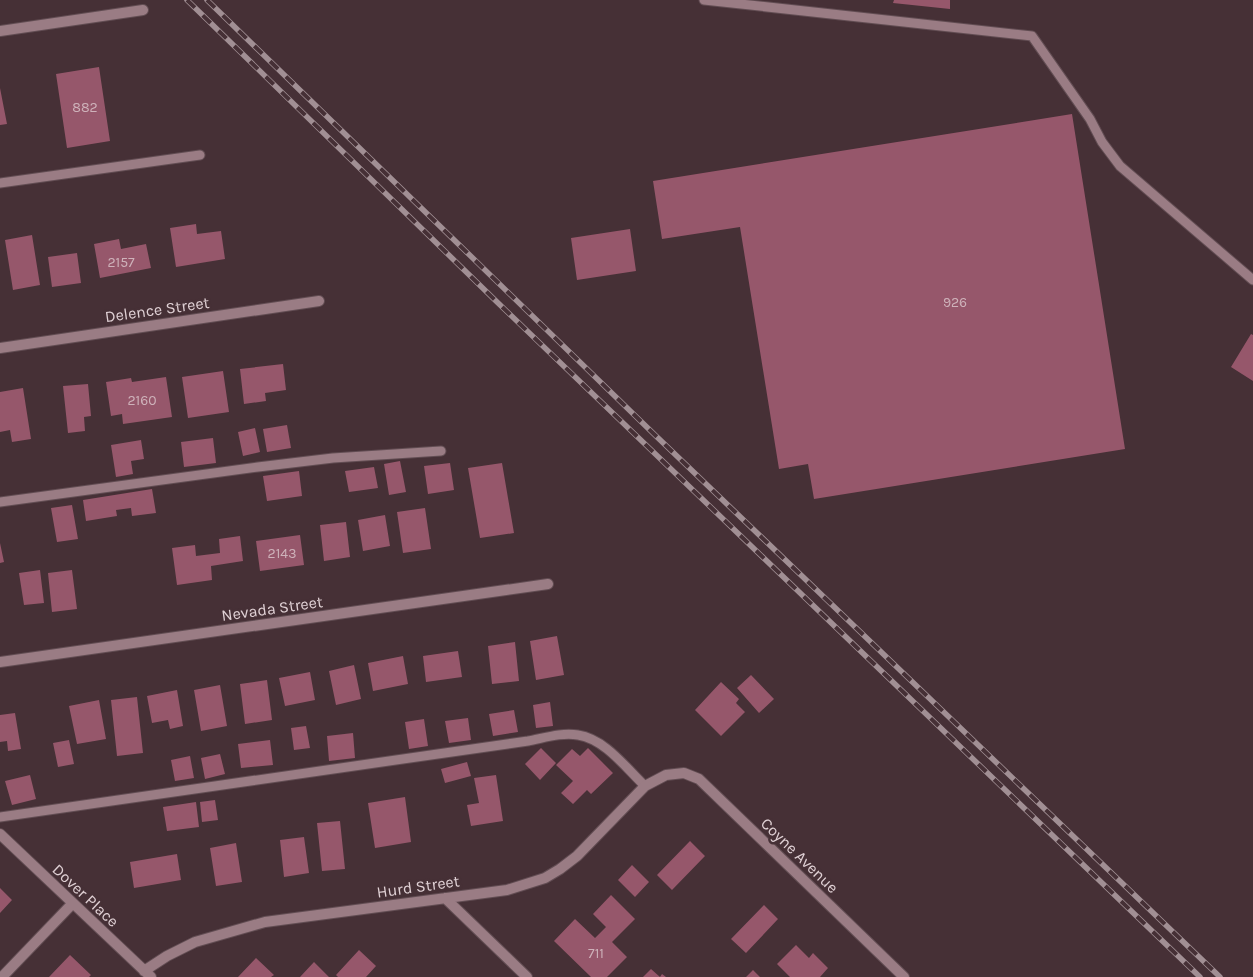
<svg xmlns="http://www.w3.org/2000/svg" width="1253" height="977" font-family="Karla,sans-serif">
<rect width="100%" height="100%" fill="#463036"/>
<path fill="#96576b" d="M894 0H950V9L893 3Z
M99 67 110 141 67 148 56 74Z
M0 88 7 124 0 125Z
M1072 114 1125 449 814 499 808 464 779 469 740 227 662 239 653 181Z
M196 224 197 234 221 231 225 259 176 267 170 228Z
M630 229 636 271 577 280 571 238Z
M32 235 40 285 13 290 5 240Z
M119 239 121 249 146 244 151 268 100 278 94 244Z
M77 253 81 283 52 287 48 257Z
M1251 334 1253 335V381L1231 367Z
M283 364 286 390 265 393 266 401 244 404 240 369Z
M223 371 229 412 188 418 182 377Z
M166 377 172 417 123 424 122 414 111 416 106 382 131 378 132 382Z
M88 384 91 416 84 417 85 431 68 433 63 386Z
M23 388 31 439 12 442 10 430 0 432V392Z
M287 425 291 448 267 452 263 429Z
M255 428 260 452 243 456 238 432Z
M213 438 216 463 184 467 181 442Z
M141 440 144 459 131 461 133 474 116 477 111 445Z
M400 461 406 492 389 495 384 464Z
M450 463 454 490 428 494 424 466Z
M502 463 514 533 480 538 468 468Z
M374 467 378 488 349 492 345 471Z
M299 471 302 496 267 501 263 476Z
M152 489 156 513 132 516 131 508 116 510 117 516 86 521 83 500Z
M72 505 78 539 57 542 51 508Z
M425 508 431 549 403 553 397 512Z
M385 515 390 546 363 551 358 520Z
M346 522 350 557 324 561 320 525Z
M300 535 304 565 260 571 256 541Z
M240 536 243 561 211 566 212 580 177 585 172 548 195 545 196 556 220 553 219 539Z
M0 543 4 562 0 563Z
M40 570 44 603 24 605 19 573Z
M72 570 77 609 52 612 48 573Z
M557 636 564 675 536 680 530 641Z
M515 642 519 681 492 684 488 646Z
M458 651 462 677 426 682 423 656Z
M403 656 408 684 373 691 368 663Z
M354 665 361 699 336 705 329 671Z
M310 672 315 700 285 706 279 678Z
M751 675 774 699 759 713 737 688Z
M267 680 272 720 245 724 240 684Z
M721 682 739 699 736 703 745 712 721 736 695 710Z
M220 685 227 726 201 731 194 690Z
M177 690 183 726 170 729 168 720 152 723 147 696Z
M137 697 143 753 117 756 111 700Z
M99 700 106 739 77 744 69 706Z
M550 702 553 726 536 728 533 705Z
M514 710 518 732 493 736 489 714Z
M15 713 21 749 8 751 7 741 0 742V715Z
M468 718 471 740 449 743 445 721Z
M424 719 428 746 409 749 405 722Z
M306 726 310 748 294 750 291 728Z
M353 733 355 758 329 761 327 736Z
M69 740 74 764 58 767 53 743Z
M270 740 273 765 241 768 238 744Z
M541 748 556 763 540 780 525 764Z
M588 748 613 773 591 794 587 790 573 804 561 793 573 781 556 765 572 749 580 756Z
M220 754 225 774 205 779 201 758Z
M190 756 194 778 175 781 171 760Z
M467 762 471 776 445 783 441 769Z
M30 775 36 799 12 805 5 781Z
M496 775 503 821 471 826 467 805 479 803 474 778Z
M405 797 411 842 375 848 368 803Z
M215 800 218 820 202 822 200 802Z
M196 802 199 827 167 831 163 807Z
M340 821 345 869 322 871 317 823Z
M304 837 309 873 284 877 280 840Z
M690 841 705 856 672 890 657 875Z
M236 843 242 882 216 886 210 848Z
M177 854 181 880 134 888 130 862Z
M632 865 649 882 635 897 618 880Z
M0 888 12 900 0 913Z
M611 895 635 919 612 942 627 957 607 977H591L554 941 575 919 595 938 606 927 593 914Z
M764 905 778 919 746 953 731 939Z
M796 945 809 958 813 953 828 968 820 977H790L777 964Z
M359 950 376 966 366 977H338L336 975Z
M70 955 91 975 89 977H49Z
M256 958 274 975 271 977H238Z
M314 962 329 977H300Z
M651 969 660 977 662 974 666 977H643Z
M753 970 760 977H746Z"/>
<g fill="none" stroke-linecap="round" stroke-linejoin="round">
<g stroke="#624d53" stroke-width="11">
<path id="service" d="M704 0 1032 36 1090 119 1102 142 1120 166 1253 280
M0 183 200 155
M0 502 258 467 333 458 441 451
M0 817 528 741C544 738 562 732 578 735 605 739 626 768 645 786"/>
</g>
<g stroke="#624d53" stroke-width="12">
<path id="minor" d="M0 31 143 10
M0 348 319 301
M0 662 548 584
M0 834 151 977
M445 898 527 977
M144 971 167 956 195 942 265 922 507 890 545 878 560 869 577 856 645 786 666 775 684 773 699 779 904 977
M2 977 73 903"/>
</g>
<use href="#service" stroke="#9a7c84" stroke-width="9"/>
<use href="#minor" stroke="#9a7c84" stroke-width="10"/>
<g stroke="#a18f94" stroke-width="5.5">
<path id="rail" d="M187 0 496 301 1200 977
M207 0 656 436 1220 977"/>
</g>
<use href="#rail" stroke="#463036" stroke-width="4" stroke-dasharray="11" stroke-linecap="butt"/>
</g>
<g text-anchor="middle" stroke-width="5" stroke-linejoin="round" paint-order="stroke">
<g font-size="14" fill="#ceb2ba">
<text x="85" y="112">882</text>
<text x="121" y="267">2157</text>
<text x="955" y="307">926</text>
<text x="142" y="405">2160</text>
<text x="282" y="558">2143</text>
<text x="596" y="958">711</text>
</g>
<g font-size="16" fill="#e0d1d5" stroke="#463036">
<text transform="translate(157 309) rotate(-8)" y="6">Delence Street</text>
<text transform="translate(272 608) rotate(-8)" y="6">Nevada Street</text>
<text transform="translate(800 855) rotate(44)" y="6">Coyne Avenue</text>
<text transform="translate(418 886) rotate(-8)" y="6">Hurd Street</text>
<text transform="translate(86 895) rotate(43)" y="6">Dover Place</text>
</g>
</g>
</svg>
